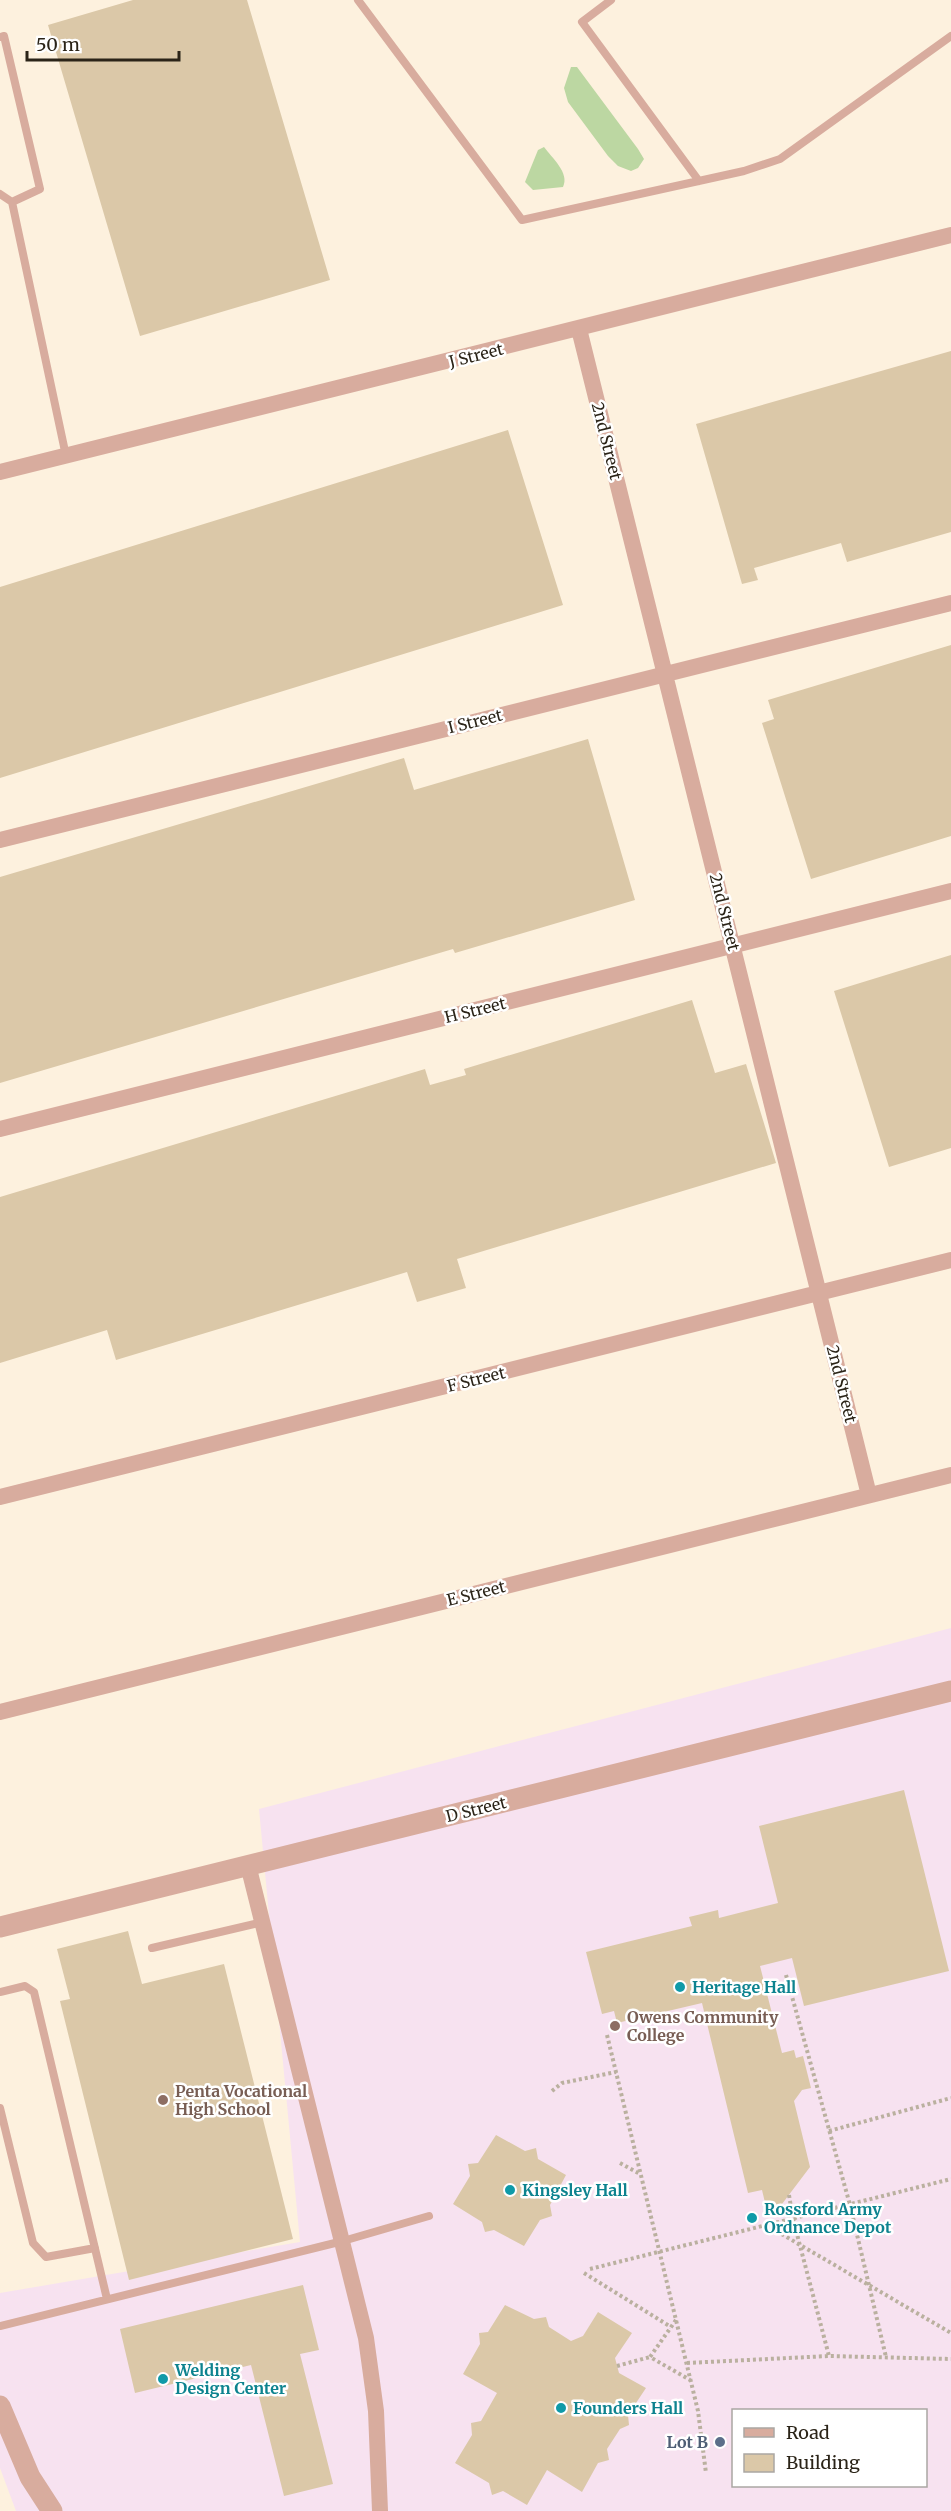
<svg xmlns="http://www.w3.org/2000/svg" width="951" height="2511" font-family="Merriweather,serif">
<rect width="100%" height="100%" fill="#fdf1de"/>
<path fill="#f7e2f0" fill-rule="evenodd" d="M951 1628V2511H16L0 2468V2293L300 2242 259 1809ZM734 2410H926V2486H734Z"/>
<path fill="#bcd7a2" d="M571 67H577L638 149 644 159 638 168 631 171 618 166 608 156 568 102 564 88Z
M544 147C552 158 570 173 563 187L533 190 525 182 538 150Z"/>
<path fill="#dbc8a8" d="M133 0H247L330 280 140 336 48 25Z
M951 351V532L847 562 841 543 754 568 758 580 742 584 696 424Z
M508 430 563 605 0 778V587Z
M951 645V836L811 879 762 723 774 719 768 700Z
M588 739 635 900 455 953 453 949 0 1083V877L404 758 414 790Z
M951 955V1148L889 1167 834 991Z
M692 1000 715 1073 746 1064 776 1163 457 1259 466 1288 417 1302 407 1272 116 1360 107 1330 0 1363V1197L425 1069 430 1085 466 1075 464 1069Z
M904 1790 949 1971 804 2006 792 1958 760 1966 782 2053 794 2050 796 2058 803 2056 811 2088 802 2090 794 2101 810 2167 779 2208 767 2211 762 2190 748 2193 702 2003 617 2023 614 2011 602 2014 586 1952 692 1926 689 1917 718 1910 719 1918 778 1903 759 1826Z
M128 1931 142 1984 224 1964 293 2239 129 2280 60 2001 70 1999 57 1949Z
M496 2135 525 2151 536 2148 538 2159 566 2175 550 2205 552 2216 540 2220 524 2246 494 2230 485 2232 482 2222 453 2204 470 2176 468 2164 478 2163Z
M303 2285 319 2350 300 2354 333 2484 284 2496 251 2365 135 2393 120 2329Z
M505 2305 534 2319 546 2317 549 2327 571 2341 583 2336 598 2312 632 2333 615 2358 619 2373 646 2388 628 2415 629 2425 620 2429 607 2449 609 2460 598 2463 582 2492 547 2470 527 2505 503 2491 492 2495 489 2483 455 2463 472 2435 471 2423 481 2421 497 2393 463 2374 480 2344 479 2333 488 2332Z"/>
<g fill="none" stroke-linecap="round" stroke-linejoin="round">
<path stroke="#bab09f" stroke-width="4" stroke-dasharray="3 3" stroke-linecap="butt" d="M786 1975 850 2205 886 2357
M607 2035 698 2411 706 2473
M552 2091 562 2083 616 2072
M829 2131 951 2098
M620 2163 640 2174
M789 2195 793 2219 829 2356
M766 2225 951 2333
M590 2269 951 2179
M584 2273 671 2327
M676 2320 650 2357 690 2380
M687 2363 829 2356 951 2359
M617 2366 650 2357"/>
<path stroke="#d8ac9e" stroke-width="8" d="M358 0 522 220 744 171 780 159 951 36
M611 0 582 22 699 181
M0 37 4 36 40 189 12 202
M0 194 12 202 66 456
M152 1948 263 1922
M0 1992 25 1986 34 1992 107 2299
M0 2108 33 2243 46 2257 95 2248
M0 2326 343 2241 429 2216"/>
<path stroke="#d8ac9e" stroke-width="16" d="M579 329 869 1495
M0 472 951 235
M0 840 951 603
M0 1129 951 891
M0 1497 951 1260
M0 1712 951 1475
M248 1865 366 2338 376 2411 380 2511"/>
<path stroke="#d8ac9e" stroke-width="21" d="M0 1927 951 1691
M0 2406 30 2477 52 2511"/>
</g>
<g fill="#0f9aa8" stroke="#fff" stroke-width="2">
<circle cx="680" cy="1987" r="6"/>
<circle cx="510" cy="2190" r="6"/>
<circle cx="752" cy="2218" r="6"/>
<circle cx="163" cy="2379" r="6"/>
<circle cx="561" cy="2408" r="6"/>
</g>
<g fill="#8d6e63" stroke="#fff" stroke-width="2">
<circle cx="615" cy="2026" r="6"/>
<circle cx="163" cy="2100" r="6"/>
</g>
<circle fill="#5c6f8a" stroke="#fff" stroke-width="2" cx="720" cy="2442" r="6"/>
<g text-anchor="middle" stroke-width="5" stroke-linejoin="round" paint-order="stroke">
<g font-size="16" fill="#2b2418" stroke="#fff">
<text transform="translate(476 355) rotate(-14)" y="6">J Street</text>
<text transform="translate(607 441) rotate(76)" y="6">2nd Street</text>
<text transform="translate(475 721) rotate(-14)" y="6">I Street</text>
<text transform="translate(725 912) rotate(76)" y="6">2nd Street</text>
<text transform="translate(475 1010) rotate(-14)" y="6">H Street</text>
<text transform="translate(476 1379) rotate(-14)" y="6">F Street</text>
<text transform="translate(842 1384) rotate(76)" y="6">2nd Street</text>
<text transform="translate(476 1593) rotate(-14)" y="6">E Street</text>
<text transform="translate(476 1809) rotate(-14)" y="6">D Street</text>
</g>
<g font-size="16" font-weight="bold" fill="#0d838f" stroke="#fff" text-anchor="start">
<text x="692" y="1993">Heritage Hall</text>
<text x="522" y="2196">Kingsley Hall</text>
<text x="764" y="2215">Rossford Army<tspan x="764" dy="18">Ordnance Depot</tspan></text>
<text x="175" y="2376">Welding<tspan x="175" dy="18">Design Center</tspan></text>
<text x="573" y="2414">Founders Hall</text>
</g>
<g font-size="16" font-weight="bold" fill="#785e54" stroke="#fff" text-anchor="start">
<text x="627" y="2023">Owens Community<tspan x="627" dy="18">College</tspan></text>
<text x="175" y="2097">Penta Vocational<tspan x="175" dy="18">High School</tspan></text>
</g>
<g font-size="16" font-weight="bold" fill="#4e5e75" stroke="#fff" text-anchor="end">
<text x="708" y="2448">Lot B</text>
</g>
</g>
<rect x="732" y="2409" width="195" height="78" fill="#ffffff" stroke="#aaa7a3" stroke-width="1.5"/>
<rect x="744" y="2428" width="30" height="9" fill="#d8ac9e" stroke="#aaa7a3" stroke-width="1.5"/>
<text x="786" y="2439" font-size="18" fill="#2b2418">Road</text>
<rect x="744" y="2454" width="30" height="18" fill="#dbc8a8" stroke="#aaa7a3" stroke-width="1.5"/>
<text x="786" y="2469" font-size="18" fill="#2b2418">Building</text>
<path d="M27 51v9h152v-9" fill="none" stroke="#2b2418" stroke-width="3"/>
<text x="36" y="51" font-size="18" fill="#2b2418" stroke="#ffffff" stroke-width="4.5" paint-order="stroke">50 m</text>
</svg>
